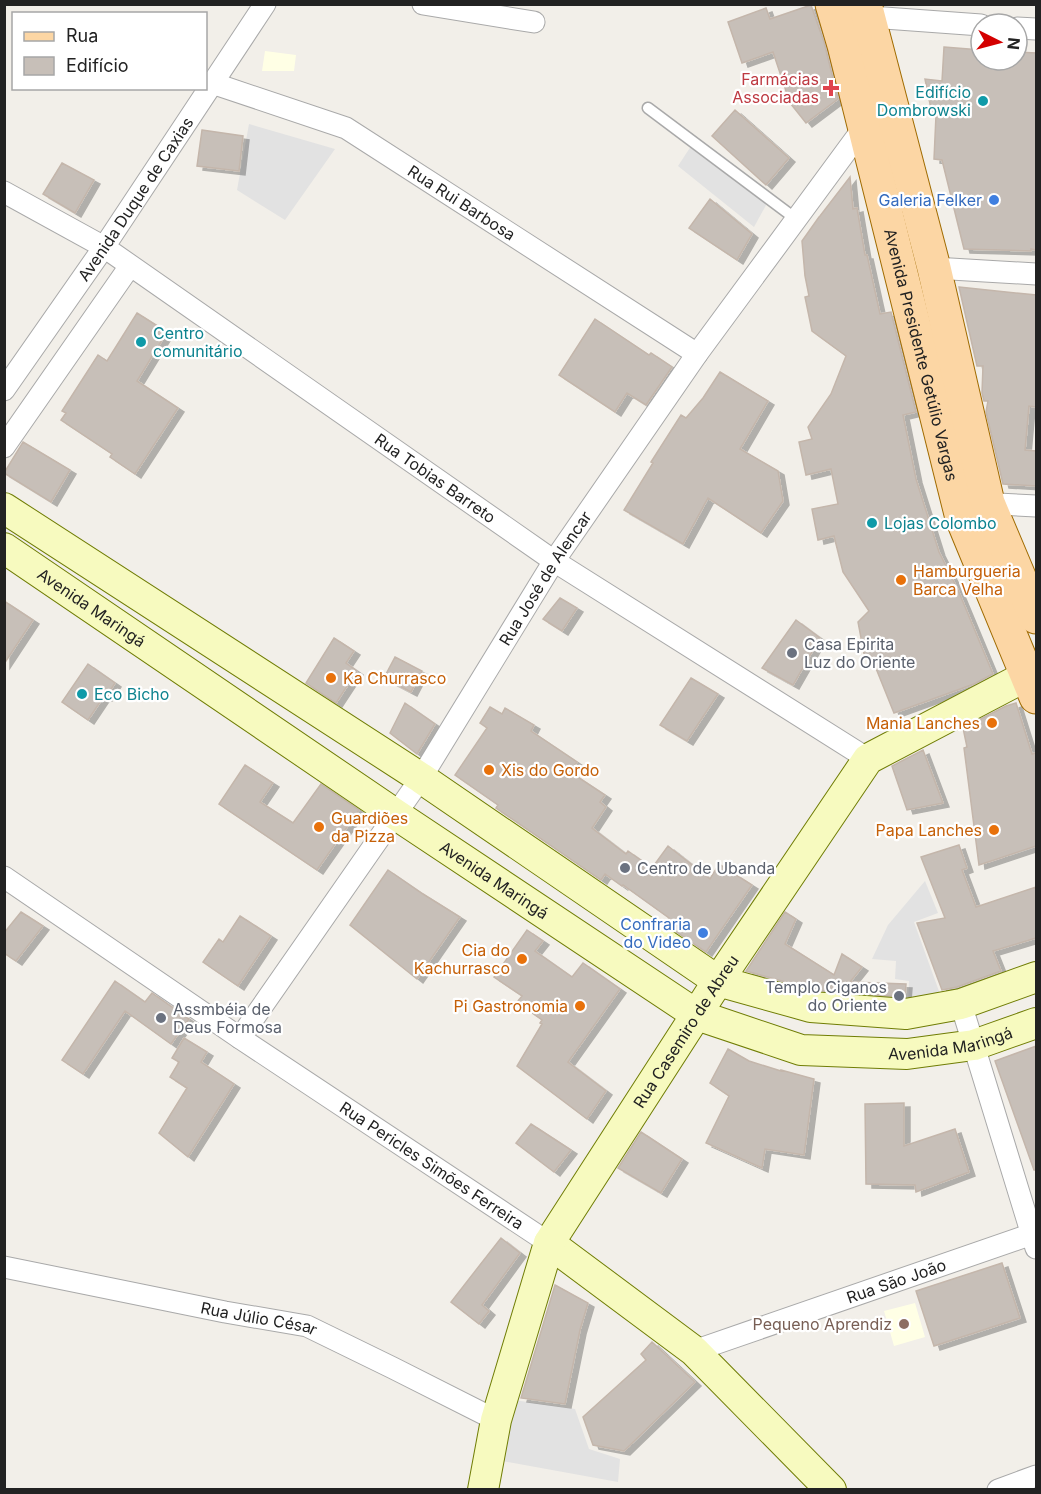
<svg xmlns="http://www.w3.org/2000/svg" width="1041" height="1494" font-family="Inter,sans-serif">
<defs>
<filter id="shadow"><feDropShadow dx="6" dy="4" stdDeviation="0" flood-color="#0004"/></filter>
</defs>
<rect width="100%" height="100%" fill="#f2efe9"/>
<path fill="#ffffe5" d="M265 51 296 55 294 71H262Z
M915 1303 925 1337 894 1346 884 1311Z"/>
<path fill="#e2e2e2" d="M249 124 335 149 285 220 237 190Z
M697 137 771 196 754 227 678 166Z
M925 881 938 913 914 922 940 994 908 1006 909 981 895 979 896 961 872 959 888 925Z
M514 1400 575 1409 589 1449 620 1459 618 1482 502 1461Z"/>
<path fill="#c7bfb8" stroke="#c4b6ab" stroke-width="1.5" filter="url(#shadow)" d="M811 5 824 42 838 99 806 123 790 103 773 52 742 63 728 22 766 8 770 19Z
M944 47 981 50V60H1017V52L1036 53V250L1031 249V251L964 249 942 160 934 159 936 115 932 114 925 79 942 81Z
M735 110 789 158 766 185 712 136Z
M202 130 243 136 239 171 197 166Z
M62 163 94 180 75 213 43 194Z
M850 177 853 209 857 208 865 255H867L880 314 891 312 916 412 903 415 916 479 939 552 958 590 993 674 974 684 894 713 871 656 865 659 858 622 869 611 843 572 834 536 818 540 812 509 838 504 831 469 806 475 799 442 812 439 808 427 831 394 846 356 812 331 805 297 809 296 805 276 802 241 819 217 820 216Z
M710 199 752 234 737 260 689 228Z
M959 287 1036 295V407L1029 406 1025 450 1036 451V486L1003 484 986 412 988 401H984L982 393 983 366H977Z
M137 313 167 332 137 381 178 408 135 474 110 457 112 454 61 420 66 413 62 411 98 355 107 361Z
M595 319 649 355 651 353 672 367 646 405 627 393 615 412 559 375Z
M720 372 768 401 740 449 778 471 783 501 761 533 708 498 683 544 624 510 653 463 651 462 681 415 686 418 703 398Z
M23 442 70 470 51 502 4 473Z
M560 598 577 608 562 631 543 619Z
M4 601 33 620 4 664Z
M796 620 820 638 793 685 762 668Z
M334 638 354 651 346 663 357 671 336 703 306 683Z
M395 657 422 671 411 692 384 678Z
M88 664 115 683 106 697 104 696 88 720 62 702Z
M691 678 718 694 687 741 660 725Z
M405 703 435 724 417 754 390 733Z
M1016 703 1032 754 1036 753V846L979 865 964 748 967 747 963 728 1006 706Z
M490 707 502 714 505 708 534 725 531 731 577 762 570 772 605 795 600 802 606 807 592 828 626 854 628 851 652 868 668 846 710 879 719 864 752 885 706 952 665 924 669 918 623 885 622 886 605 874 601 880 496 808 498 805 455 775 487 728 480 723Z
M923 750 943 803 907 810 892 766Z
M245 765 273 783 260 802 293 823 321 784 359 810 317 870 219 804Z
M959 845 967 868 962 870 976 907 1036 887V938L993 951 1001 971 957 987 942 990 917 923 945 918 921 857Z
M388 870 423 894 460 917 417 979 350 925Z
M21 912 43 926 16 961 4 953V933Z
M785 912 796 919 785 944 834 975 842 954 862 967 850 982 906 984 905 997 814 990 746 971Z
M240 916 271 936 238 986 203 962 219 939 223 942Z
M527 930 543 941 535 951 572 977 583 963 620 989 568 1062 606 1091 587 1119 517 1066 542 1024 540 1023 542 1020 517 1002 522 996 494 977Z
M115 981 145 1002 152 993 189 1019 171 1044 125 1011 83 1074 62 1060Z
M184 1038 207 1052 201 1062 234 1084 188 1157 159 1133 187 1088 170 1077 179 1062 172 1058Z
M1036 1046V1170H1034L995 1061Z
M728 1049 749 1061 781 1071V1070L814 1079 804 1155 765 1149 762 1168 706 1143 729 1096 710 1083Z
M904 1103V1146L955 1129 969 1172 916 1192 915 1185 866 1184 865 1104Z
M531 1124 571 1150 554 1172 516 1143Z
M641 1132 682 1159 661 1193 618 1168Z
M501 1238 520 1253 482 1305 489 1311 479 1324 451 1302Z
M1002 1263 1020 1318 934 1346 916 1291Z
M555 1285 588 1303 580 1330 565 1404 521 1398Z
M652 1342 695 1382 624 1451 593 1445 583 1417 646 1360 641 1354Z"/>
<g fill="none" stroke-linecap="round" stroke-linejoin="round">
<g stroke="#a9a9a9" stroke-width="13">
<path id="lane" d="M648 108 796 219"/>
</g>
<g stroke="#a9a9a9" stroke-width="23">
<g id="street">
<path d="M423 4 534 22"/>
<path d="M857 16 981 25"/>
<path d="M1017 28 1036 29"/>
<path id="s1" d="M212 83 346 128 697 354"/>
<path id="s2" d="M4 192 104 247 554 561 868 759"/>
<path d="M934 268 1036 274"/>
<path id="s3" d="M4 390 104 247 265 4"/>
<path d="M4 447 130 266"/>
<path d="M977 503 1036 506"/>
<path id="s4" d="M4 877 240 1038 549 1243"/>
<path d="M961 1004 1036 1248"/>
<path id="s5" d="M240 1038 421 778 554 561 697 354 864 127"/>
<path id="s6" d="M4 1267 225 1312 307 1326 393 1368 496 1420"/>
<path id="s7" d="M694 1351 1032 1234"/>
<path d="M998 1490 1036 1476"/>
</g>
</g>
<g stroke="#707d05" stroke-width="32">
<g id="secondary">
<path d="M4 508 421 778 718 981 811 1007 906 1014 961 1004 1036 977"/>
<path id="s8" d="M4 548 395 814 697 1015 801 1050 907 1054 974 1045 1036 1023"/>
<path d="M549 1243 694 1351 831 1490"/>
<path id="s9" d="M483 1490 496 1420 549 1243 718 981 868 759 1028 675"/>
</g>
</g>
<g stroke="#a06b00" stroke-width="35">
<g id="primary">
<path id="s10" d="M832 4 844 45 962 518 1036 697"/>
<path d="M865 4 934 268 988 503 1036 617"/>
</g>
</g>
<use href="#lane" stroke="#fff" stroke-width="10"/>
<use href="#street" stroke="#fff" stroke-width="21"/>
<use href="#secondary" stroke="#f7fabf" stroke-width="30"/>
<use href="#primary" stroke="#fcd6a4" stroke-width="33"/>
</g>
<path fill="#e0444e" stroke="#fff" stroke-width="2" d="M828 79h6v6h6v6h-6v6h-6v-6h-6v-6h6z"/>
<g fill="#0f9aa8" stroke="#fff" stroke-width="2">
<circle cx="983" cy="101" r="6"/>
<circle cx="141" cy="342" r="6"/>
<circle cx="872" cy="523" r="6"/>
<circle cx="82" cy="694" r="6"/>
</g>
<g fill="#3f7fe0" stroke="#fff" stroke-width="2">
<circle cx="994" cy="200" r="6"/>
<circle cx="703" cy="933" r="6"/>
</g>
<g fill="#e8710a" stroke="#fff" stroke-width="2">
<circle cx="901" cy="580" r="6"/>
<circle cx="331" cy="678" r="6"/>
<circle cx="992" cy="723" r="6"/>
<circle cx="489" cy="770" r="6"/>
<circle cx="319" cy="827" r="6"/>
<circle cx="994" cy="830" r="6"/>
<circle cx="522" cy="959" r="6"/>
<circle cx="580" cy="1006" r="6"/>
</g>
<g fill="#6b7280" stroke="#fff" stroke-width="2">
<circle cx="792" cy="653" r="6"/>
<circle cx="625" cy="868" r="6"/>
<circle cx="899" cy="996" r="6"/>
<circle cx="161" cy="1018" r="6"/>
</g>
<circle fill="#8d6e63" stroke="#fff" stroke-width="2" cx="904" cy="1324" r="6"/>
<g text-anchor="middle" stroke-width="4.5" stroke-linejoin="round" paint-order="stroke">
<g font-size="16" fill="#be3a42" stroke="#fff" text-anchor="end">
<text x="819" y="85">Farmácias<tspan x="819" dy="18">Associadas</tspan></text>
</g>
<g font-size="16" fill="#0d838f" stroke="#fff" text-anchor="start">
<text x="971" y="98" text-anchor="end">Edifício<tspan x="971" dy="18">Dombrowski</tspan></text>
<text x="153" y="339">Centro<tspan x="153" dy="18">comunitário</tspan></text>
<text x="884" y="529">Lojas Colombo</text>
<text x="94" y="700">Eco Bicho</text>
</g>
<g font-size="16" fill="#222" stroke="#fff">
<text dy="6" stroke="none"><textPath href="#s3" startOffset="232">Avenida Duque de Caxias</textPath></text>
<text dy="6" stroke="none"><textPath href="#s1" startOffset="279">Rua Rui Barbosa</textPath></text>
<text dy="6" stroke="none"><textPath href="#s10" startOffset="362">Avenida Presidente Getúlio Vargas</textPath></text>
<text dy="6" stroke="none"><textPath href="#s2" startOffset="518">Rua Tobias Barreto</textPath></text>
<text dy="6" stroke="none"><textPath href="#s5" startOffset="552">Rua José de Alencar</textPath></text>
<text dy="6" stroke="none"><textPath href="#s8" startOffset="106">Avenida Maringá</textPath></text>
<text dy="6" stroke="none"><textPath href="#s8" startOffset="592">Avenida Maringá</textPath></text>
<text dy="6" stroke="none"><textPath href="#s9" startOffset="508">Rua Casemiro de Abreu</textPath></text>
<text dy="6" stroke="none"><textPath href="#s8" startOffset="1096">Avenida Maringá</textPath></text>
<text dy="6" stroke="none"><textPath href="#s4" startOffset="516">Rua Pericles Simões Ferreira</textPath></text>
<text dy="6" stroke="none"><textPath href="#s7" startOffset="214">Rua São João</textPath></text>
<text dy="6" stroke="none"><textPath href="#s6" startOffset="260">Rua Júlio César</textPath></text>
</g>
<g font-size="16" fill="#366cbe" stroke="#fff" text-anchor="end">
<text x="982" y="206">Galeria Felker</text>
<text x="691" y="930">Confraria<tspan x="691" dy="18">do Video</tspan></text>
</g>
<g font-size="16" fill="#c56008" stroke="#fff" text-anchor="start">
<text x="913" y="577">Hamburgueria<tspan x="913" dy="18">Barca Velha</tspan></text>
<text x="343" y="684">Ka Churrasco</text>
<text x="980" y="729" text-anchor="end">Mania Lanches</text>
<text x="501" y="776">Xis do Gordo</text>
<text x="331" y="824">Guardiões<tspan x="331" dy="18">da Pizza</tspan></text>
<text x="982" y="836" text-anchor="end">Papa Lanches</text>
<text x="510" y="956" text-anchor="end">Cia do<tspan x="510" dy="18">Kachurrasco</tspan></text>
<text x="568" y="1012" text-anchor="end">Pi Gastronomia</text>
</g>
<g font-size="16" fill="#5b616d" stroke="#fff" text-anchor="start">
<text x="804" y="650">Casa Epirita<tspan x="804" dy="18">Luz do Oriente</tspan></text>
<text x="637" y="874">Centro de Ubanda</text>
<text x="887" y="993" text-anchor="end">Templo Ciganos<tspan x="887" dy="18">do Oriente</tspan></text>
<text x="173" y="1015">Assmbéia de<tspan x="173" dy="18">Deus Formosa</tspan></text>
</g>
<g font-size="16" fill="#785e54" stroke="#fff" text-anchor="end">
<text x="892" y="1330">Pequeno Aprendiz</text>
</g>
</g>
<rect width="1041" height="1494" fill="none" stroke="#222222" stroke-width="12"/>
<rect x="12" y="12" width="195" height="78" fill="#ffffff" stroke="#a7a7a7" stroke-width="1.5"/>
<rect x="24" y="32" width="30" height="9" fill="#fcd6a4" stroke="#a7a7a7" stroke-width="1.5"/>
<text x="66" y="42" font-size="18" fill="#222222">Rua</text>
<rect x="24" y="57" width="30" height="18" fill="#c7bfb8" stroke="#a7a7a7" stroke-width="1.5"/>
<text x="66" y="72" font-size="18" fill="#222222">Edifício</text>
<g transform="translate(999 42) rotate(96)"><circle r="28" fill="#ffffff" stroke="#a7a7a7" stroke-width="1.5"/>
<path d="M0-4.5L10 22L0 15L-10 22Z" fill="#d40000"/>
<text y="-9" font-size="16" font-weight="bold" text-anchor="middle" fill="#222222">N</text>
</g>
</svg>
